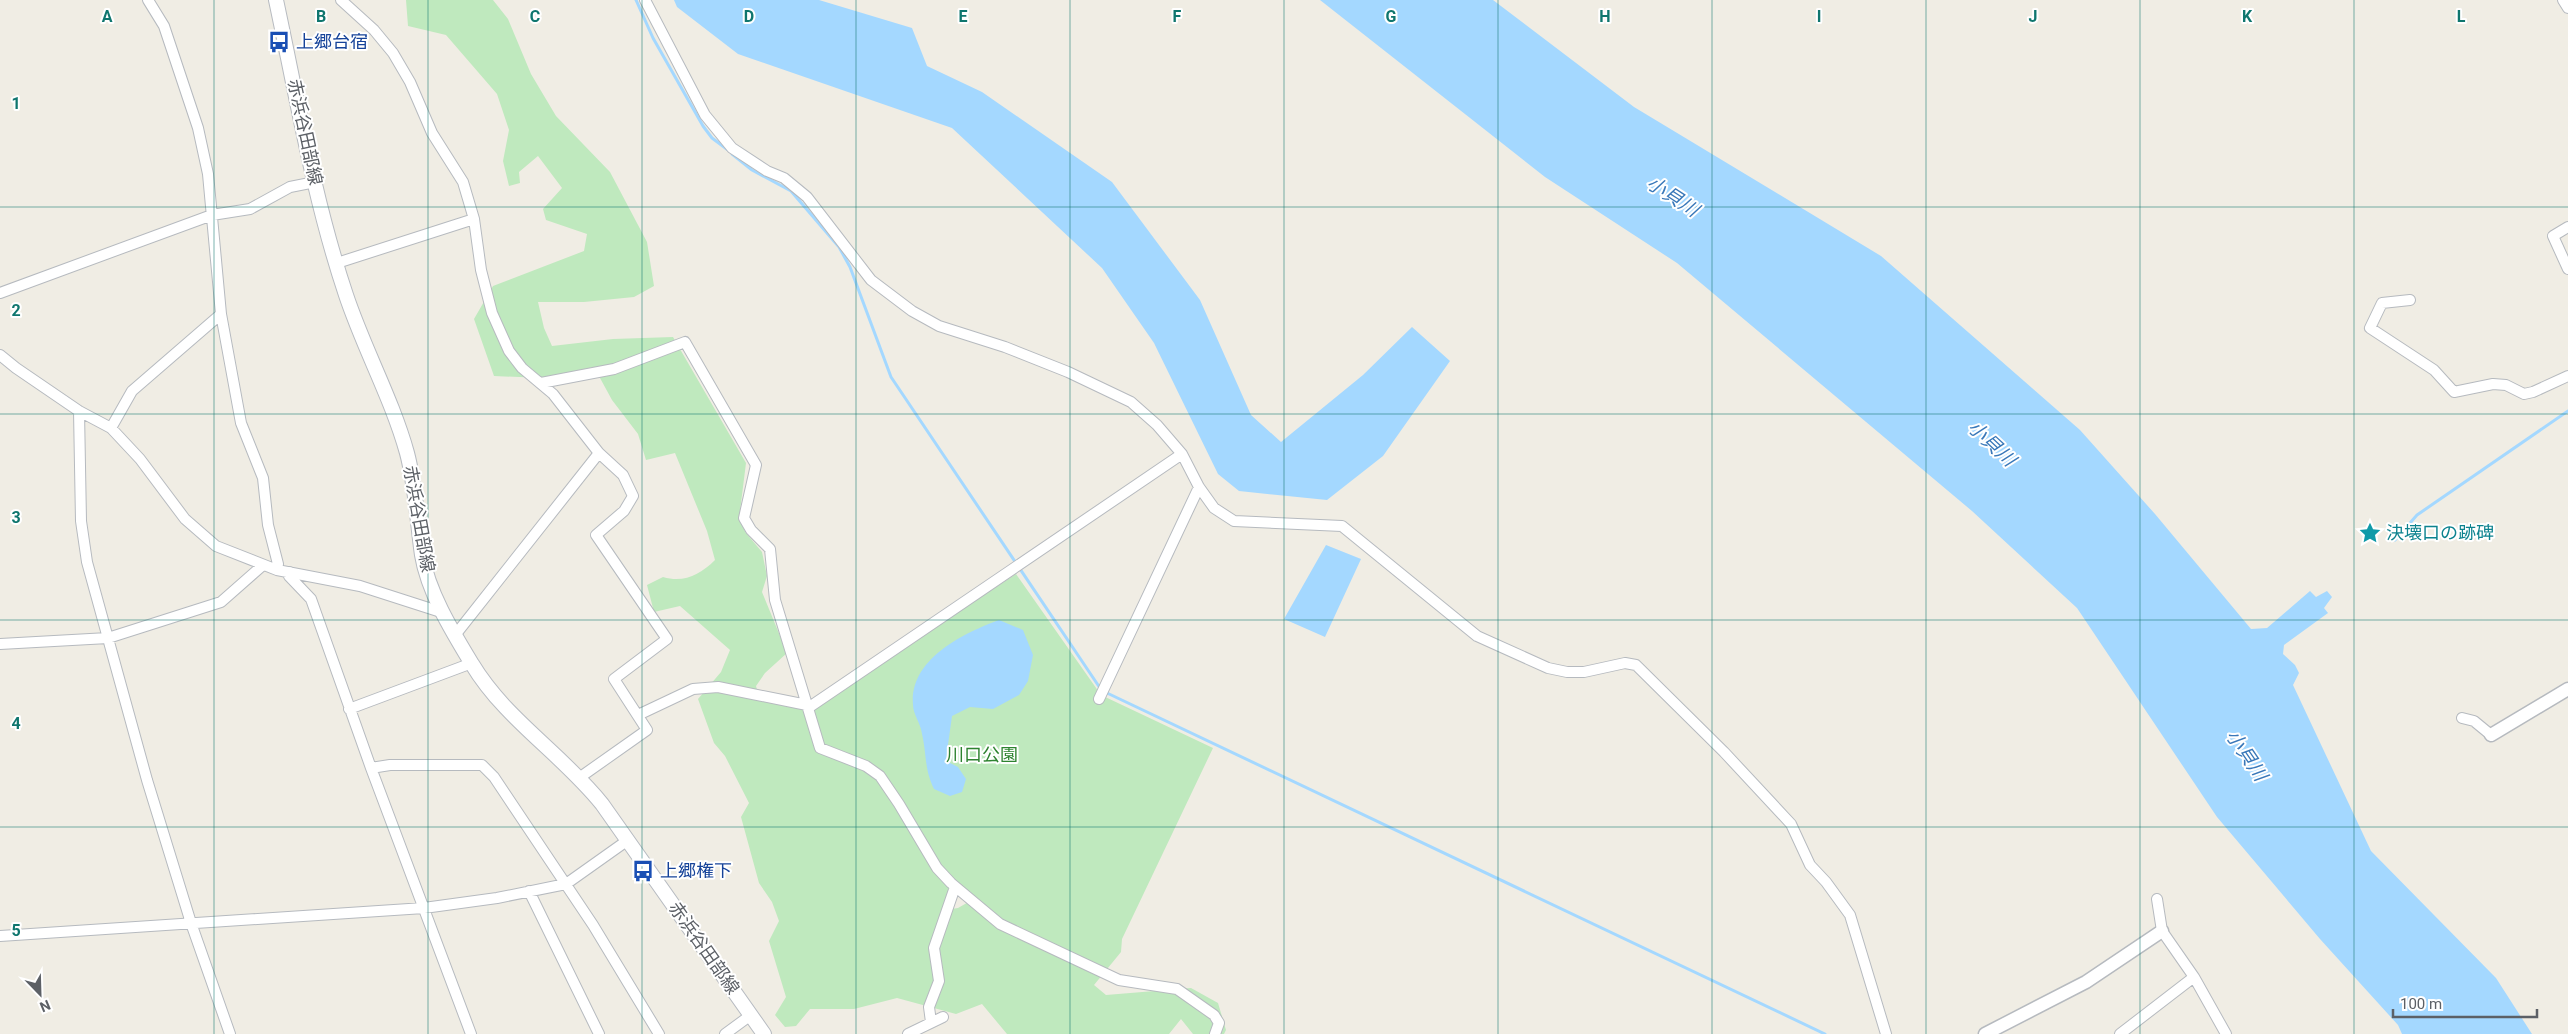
<svg xmlns="http://www.w3.org/2000/svg" width="2568" height="1034" font-family="Roboto,'Noto Sans JP',sans-serif">
<rect width="100%" height="100%" fill="#f0ede4"/>
<path fill="#bfe9be" fill-rule="evenodd" d="M406 0H493L508 19 531 74 556 116 610 172 647 242 654 286 634 297 584 302H538L544 328 552 346 613 339 673 337 746 463 739 519 746 533 762 552 767 576 762 592 787 653 765 673 756 686 759 697 808 710 1016 574 1101 695 1213 748 1122 939 1121 952 1094 985 1106 995 1191 988 1218 1003 1226 1030 1224 1034H1193L1181 1019 1169 1034H1007L982 1004 956 1014 897 998 854 1009H810L796 1026 785 1027 775 1015 786 997 769 941 779 921 772 902 759 883 741 817 749 803 725 756 714 743 698 699 721 672 730 650 680 606 654 612 647 585 663 577C684 583 700 575 715 560L707 531 675 453 646 460 638 434 612 400 594 367 543 378 494 376 474 319 493 286 584 251 587 234 546 220 543 209 562 188 538 156 519 172 520 183 509 186 503 161 509 130 497 94 446 35 408 26ZM951 883 972 900 958 908 945 910Z"/>
<path fill="#a4d8ff" d="M674 0H819L912 28 927 66 982 92 1112 182 1200 300 1251 415 1281 442 1363 375 1412 327 1450 361 1383 456 1327 500 1239 491 1218 474 1154 343 1102 268 952 128 738 54 677 7Z
M1320 0H1493L1634 107 1881 256 2080 430 2155 514 2251 629 2267 628 2310 591 2316 597 2327 591 2332 597 2324 608 2328 613 2284 645 2283 654 2295 665 2299 673 2293 685 2371 851 2496 978 2532 1034H2402L2398 1025 2320 939 2217 817 2077 608 1972 511 1677 263 1545 177Z
M1326 545 1361 559 1325 637 1284 619Z
M999 620 1023 630 1033 655 1028 681 1019 695 993 709 970 707 952 716 947 752 950 763 958 767 966 779 962 792 950 796 934 789C924 768 927 756 922 734 921 724 913 714 913 705 909 659 964 633 999 620Z"/>
<g fill="none" stroke-linecap="round" stroke-linejoin="round">
<path stroke="#a4d8ff" stroke-width="3" d="M636 0 653 38 703 126 712 138 728 150
M732 154 752 170 791 191 839 247 850 267 891 377 1100 688
M2395 540 2417 515 2568 411
M1107 693 1825 1034"/>
<g stroke="#b6babf" stroke-width="12">
<path id="minor" d="M148 0 164 26 198 128 208 174 221 314 241 423 263 478 268 525 278 564 277 570
M341 0 374 30 393 53 410 82 432 133 463 182 474 219 481 270 492 313 509 351 522 368 553 394 599 453 623 475 633 496 624 511 596 535 667 639 614 679 647 730 579 778
M645 0 705 115 732 148 767 171 784 178 807 197 871 280 912 311 939 326 1005 347 1068 372 1131 402 1157 425 1182 454 1199 487 1214 508 1234 521 1342 526 1477 636 1548 668 1567 672H1584L1625 663 1636 665 1724 752 1791 824 1810 865 1826 882 1850 915 1886 1034
M2563 0 2568 8
M2568 227 2553 236 2568 269
M337 263 474 219
M0 293 212 215 250 209 290 187 315 182
M2410 300 2382 303 2370 328 2434 370 2454 392 2493 384 2506 385 2524 394 2533 392 2568 376
M0 355 16 368 79 411 111 428 140 459 185 519 216 546 277 570 360 586 444 613
M541 383 614 369 685 342 756 465 744 518 751 530 770 549 775 600 807 705 811 706 1182 454
M79 411 81 521 87 562 147 780 191 923 230 1034
M111 428 132 391 221 314
M290 572 289 576 311 599 371 768 471 1034
M456 634 599 453
M0 644 108 638 221 602 263 565
M1099 699 1199 487
M349 709 472 663
M638 715 693 689 718 687 807 705 820 748 866 766 880 776 899 804 937 868 951 883 1000 924 1119 980 1177 989 1214 1015 1219 1023 1215 1034
M2462 718 2474 721 2491 735
M371 768 390 765H482L494 777 593 925 659 1034
M529 891 599 1034
M2157 899 2162 931 2194 977 2226 1034
M0 936 424 908 497 898 566 884 628 840
M931 1022 929 1007 939 981 934 948 955 887
M725 1034 751 1015
M908 1034 943 1017
M2120 1034 2194 977"/>
</g>
<g stroke="#b6babf" stroke-width="15">
<path id="tertiary" d="M2491 735 2568 689
M1985 1034 2086 982 2162 931"/>
</g>
<g stroke="#b7bbc1" stroke-width="16">
<path id="secondary" d="M276 0C297 98 314 200 346 295 364 349 392 399 407 453 416 487 417 521 422 555 428 592 452 631 472 664 505 719 562 754 602 804L764 1034"/>
</g>
<use href="#minor" stroke="#fff" stroke-width="10"/>
<use href="#tertiary" stroke="#fff" stroke-width="12"/>
<use href="#secondary" stroke="#fff" stroke-width="14"/>
</g>
<path fill="none" stroke="#0f766e" stroke-width="1" stroke-opacity="0.55" d="M214 0V1034M428 0V1034M642 0V1034M856 0V1034M1070 0V1034M1284 0V1034M1498 0V1034M1712 0V1034M1926 0V1034M2140 0V1034M2354 0V1034M0 207H2568M0 414H2568M0 620H2568M0 827H2568"/>
<defs>
<g id="bus-bare" transform="scale(1.725)"><path d="M-5-6H5V4H4V6H2V4H-2V6H-4V4H-5ZM-3.5-4V0h7V-4ZM-3.5 1.2v1.5H-2V1.2ZM2 1.2v1.5H3.5V1.2Z" fill="#1a4fb4" stroke="#fff" stroke-width="2.5" paint-order="stroke"/></g>
<g id="sight-bare" transform="scale(1.725)"><path d="M0-6L1.8-2.2L6-1.7L2.9 1.2L3.7 5.4L0 3.3L-3.7 5.4L-2.9 1.2L-6-1.7L-1.8-2.2Z" fill="#0f9aa8" stroke="#fff" stroke-width="2.5" paint-order="stroke"/></g>
</defs>
<g fill-rule="evenodd">
<use href="#bus-bare" x="279" y="42"/>
<use href="#sight-bare" x="2370" y="533"/>
<use href="#bus-bare" x="643" y="871"/>
</g>
<g text-anchor="middle" stroke-width="4" stroke-linejoin="round" paint-order="stroke">
<g font-size="18" fill="#164399" stroke="#fff" text-anchor="start">
<text x="296" y="48">上郷台宿</text>
<text x="660" y="877">上郷権下</text>
</g>
<g font-size="18" fill="#5c6066" stroke="#fff">
<text transform="translate(305 132) rotate(78)" y="6">赤浜谷田部線</text>
<text transform="translate(419 519) rotate(80)" y="6">赤浜谷田部線</text>
<text transform="translate(704 948) rotate(55)" y="6">赤浜谷田部線</text>
</g>
<g font-size="18" fill="#0d838f" stroke="#fff" text-anchor="start">
<text x="2386" y="539">決壊口の跡碑</text>
</g>
<g font-size="18" fill="#2e8330" stroke="#fff">
<text x="982" y="761">川口公園</text>
</g>
<g font-size="19" font-style="italic" fill="#3978b9" stroke="#fff">
<text transform="translate(1673 196) rotate(33)" y="7">小貝川</text>
<text transform="translate(1992 443) rotate(43)" y="7">小貝川</text>
<text transform="translate(2247 755) rotate(56)" y="7">小貝川</text>
</g>
</g>
<g font-size="16" text-anchor="middle" font-weight="bold" fill="#0f766e" stroke="#fff" stroke-width="4" stroke-linejoin="round" paint-order="stroke">
<text x="107" y="22">A</text>
<text x="321" y="22">B</text>
<text x="535" y="22">C</text>
<text x="749" y="22">D</text>
<text x="963" y="22">E</text>
<text x="1177" y="22">F</text>
<text x="1391" y="22">G</text>
<text x="1605" y="22">H</text>
<text x="1819" y="22">I</text>
<text x="2033" y="22">J</text>
<text x="2247" y="22">K</text>
<text x="2461" y="22">L</text>
<text x="16" y="109">1</text>
<text x="16" y="316">2</text>
<text x="16" y="523">3</text>
<text x="16" y="729">4</text>
<text x="16" y="936">5</text>
</g>
<g transform="translate(40 994) rotate(157)" stroke="#ffffff" stroke-width="4" paint-order="stroke">
<path d="M0-4L9 19L0 12L-9 19Z" fill="#5c6066"/>
<text y="-8" font-size="14" font-weight="bold" text-anchor="middle" fill="#5c6066">N</text>
</g>
<path d="M2393 1009v8h144v-8" fill="none" stroke="#5c6066" stroke-width="2.5"/>
<text x="2400" y="1009" font-size="15" fill="#5c6066" stroke="#ffffff" stroke-width="4" paint-order="stroke">100 m</text>
</svg>
